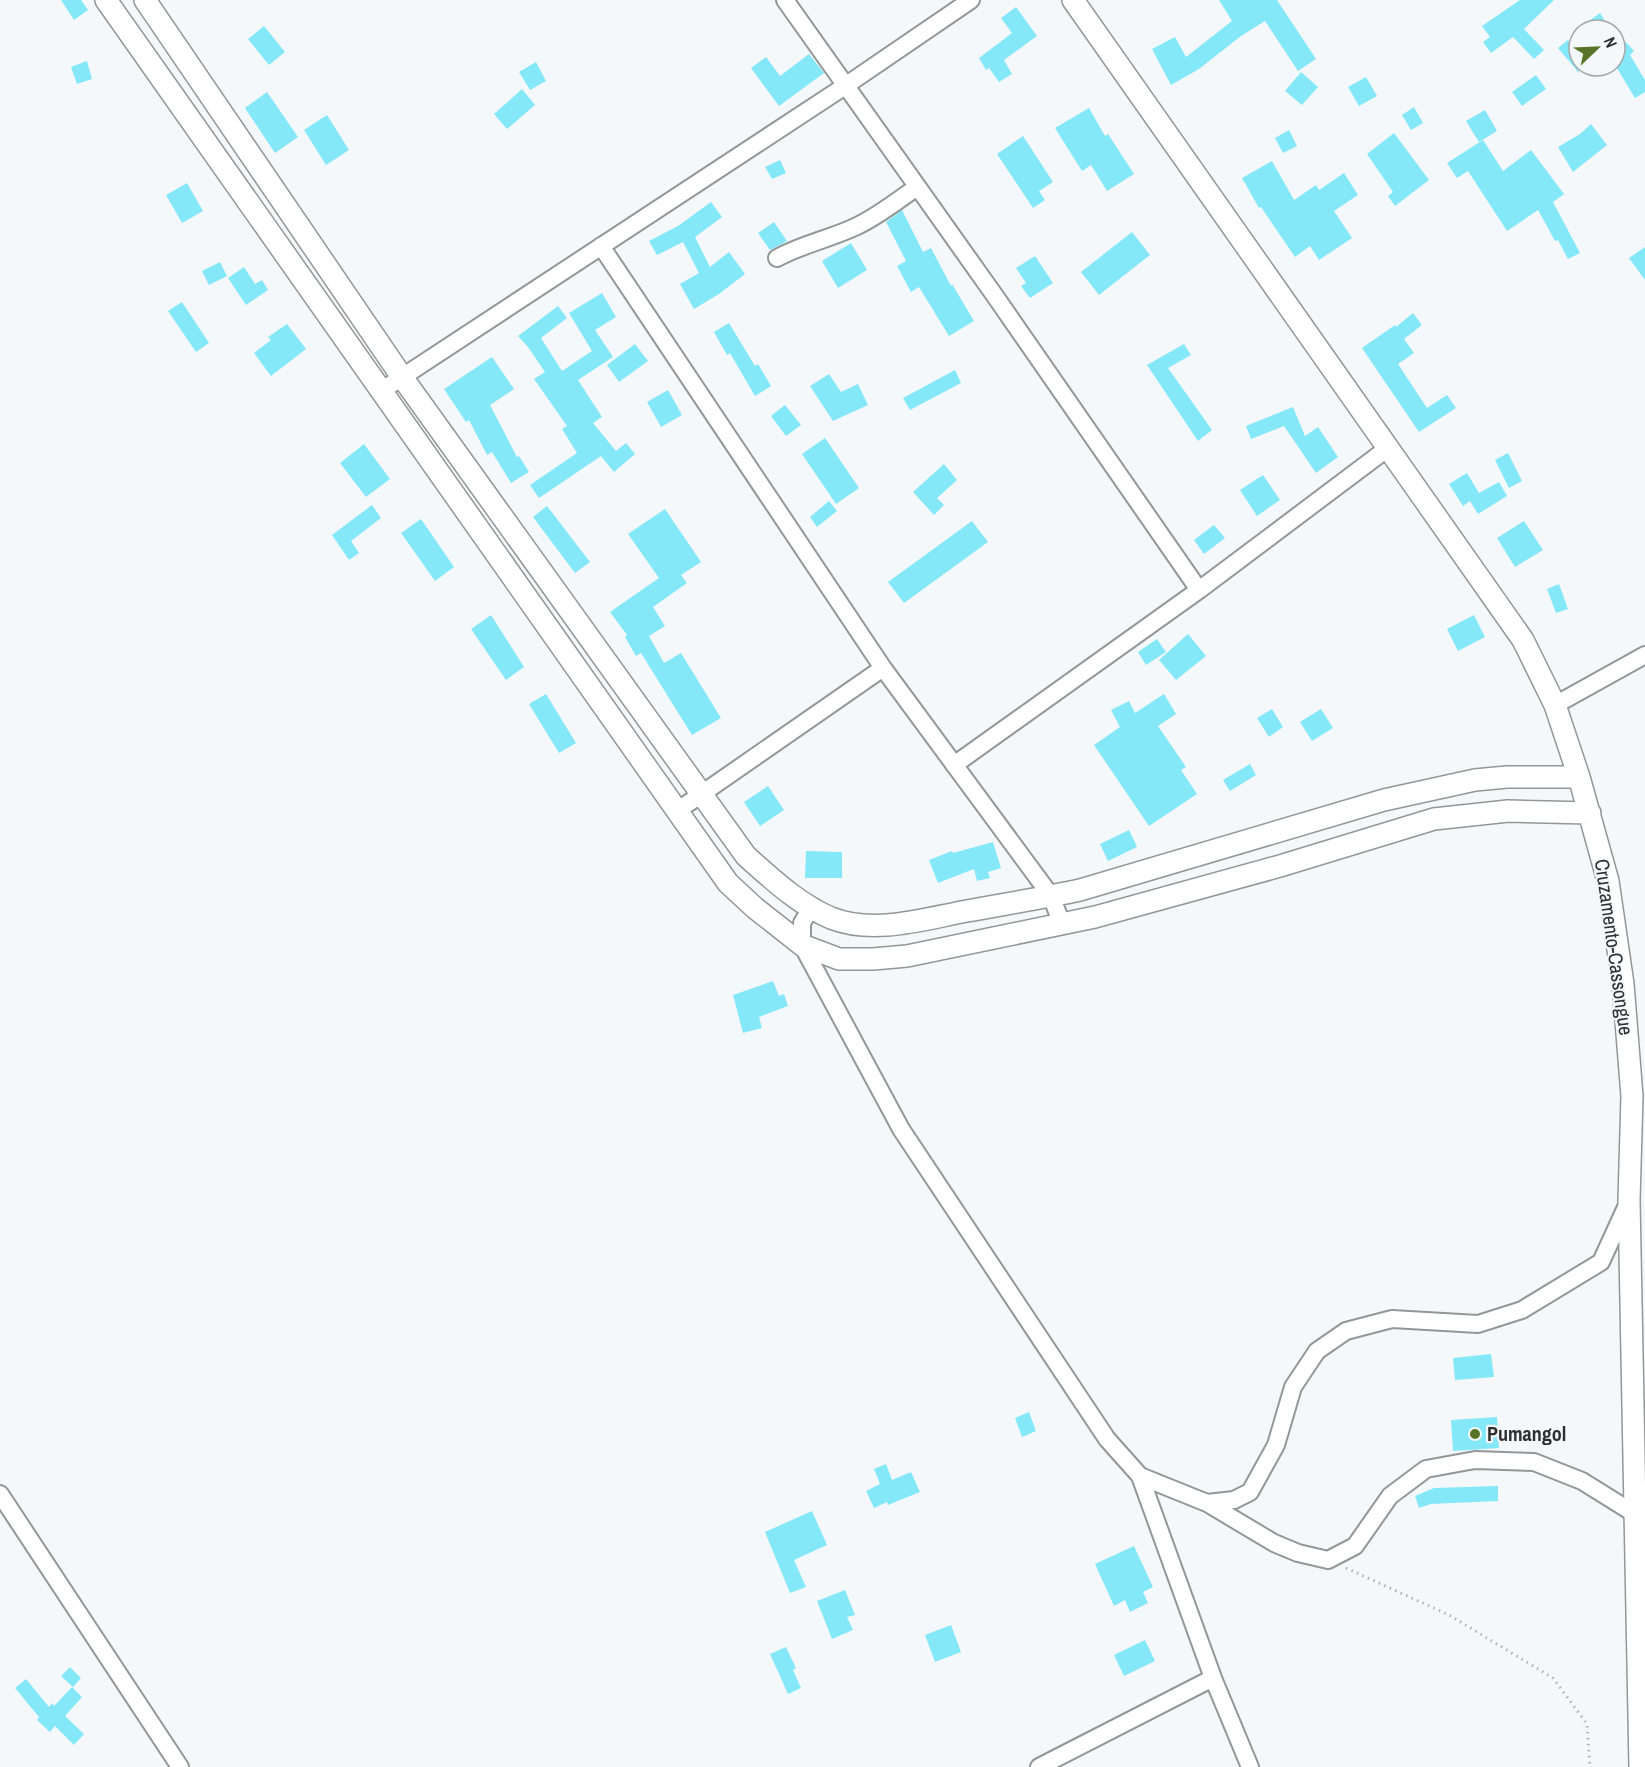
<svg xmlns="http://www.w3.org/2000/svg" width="1645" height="1767" font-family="'Archivo Narrow',sans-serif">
<rect width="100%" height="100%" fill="#f5f8fa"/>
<path fill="#84e8f9" d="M61 0H81L88 10 74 20Z
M1219 0H1277L1316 59 1298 71 1265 21 1241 36 1199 69 1171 85 1152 49 1175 37 1186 57 1232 21Z
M1520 0H1554L1524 29 1544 50 1534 59 1513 37 1491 53 1483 42 1490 37 1482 26Z
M1016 7 1037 36 1004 60 1012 74 999 82 989 68 986 70 979 58 1012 33 1001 18Z
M1600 13 1611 30H1576Z
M264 26 285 52 269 65 248 39Z
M1568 40 1579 53V73L1558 48Z
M1626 42 1634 51 1630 55 1645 80V92L1635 98 1615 65V52Z
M809 54 824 73 779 106 751 68 766 57 780 76Z
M87 61 92 79 77 84 71 67Z
M536 62 546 81 530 90 519 72Z
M1301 72 1318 87 1302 105 1285 91Z
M1536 75 1546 89 1522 106 1512 92Z
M1366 77 1377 96 1359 106 1348 87Z
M522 89 535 105 507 129 494 114Z
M267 92 298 137 275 153 245 108Z
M1414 107 1423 123 1411 130 1402 115Z
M1089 108 1105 136 1108 134 1134 174 1107 191 1091 165 1082 171 1055 128Z
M1485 110 1497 131 1479 142 1466 121Z
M327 115 349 150 326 165 304 130Z
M1591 124 1607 145 1573 172 1558 147 1580 134Z
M1289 130 1297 146 1283 153 1275 138Z
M1394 133 1429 180 1395 206 1388 196 1393 192 1367 154Z
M1023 136 1053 182 1039 191 1045 200 1033 208 997 154Z
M1483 140 1503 171 1531 150 1564 194 1553 202 1580 253 1568 259 1558 240 1555 241 1538 210 1507 231 1468 171 1457 178 1447 163Z
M780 160 786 173 772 179 765 167Z
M1272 161 1294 200 1316 185 1319 190 1344 173 1358 195 1334 211 1352 238 1319 260 1310 246 1295 257 1261 207 1259 208 1242 178Z
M187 183 203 211 182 223 166 195Z
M711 202 722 217 695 237 710 267 729 252 745 274 719 294 694 309 680 284 699 273 683 242 657 255 649 241 678 226Z
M902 210 923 252 931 248 951 286 952 284 974 321 949 336 919 287 911 292 897 266 906 261 886 222Z
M774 222 787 241 770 250 758 233Z
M1132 232 1150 255 1099 295 1081 272Z
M851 243 867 270 838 288 822 261Z
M1645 247V280L1629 258Z
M1035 256 1053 283 1030 298 1021 286 1026 283 1016 268Z
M220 262 227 276 209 285 202 271Z
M244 267 255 284 262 280 268 290 246 305 228 278Z
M602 293 616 317 595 330 613 357 578 380 602 417 593 423 616 451 626 443 635 454 614 472 601 456 539 498 530 485 577 453 562 429 567 426 534 379 545 372 528 347 518 336 558 306 567 318 541 338 562 371 592 351 569 313Z
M182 302 209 343 196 352 168 311Z
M1413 313 1422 325 1404 339 1414 353 1398 364 1427 408 1447 395 1456 408 1419 432 1362 348 1395 325 1396 327Z
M729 323 755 366 758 364 771 386 755 396 730 353 727 355 714 332Z
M287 324 306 349 271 376 254 353 271 340 268 337Z
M635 344 648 361 619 382 607 365Z
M1184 344 1191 355 1168 368 1212 430 1198 441 1147 365Z
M492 357 514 389 490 405 517 457 519 456 529 472 511 483 492 452 487 455 469 420 466 422 444 389Z
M955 370 961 383 910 410 903 398Z
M829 374 841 392 858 384 868 405 833 421 810 386Z
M668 390 682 415 661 427 647 402Z
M785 405 801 425 786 436 771 416Z
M1293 407 1305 436 1318 427 1338 457 1316 473 1284 426 1251 439 1246 426Z
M825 438 859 488 836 504 802 454Z
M364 444 390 479 366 497 340 463Z
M1508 453 1522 481 1509 488 1495 460Z
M944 464 957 480 937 498 944 505 934 515 913 492Z
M1467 473 1479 493 1499 482 1507 496 1478 514 1470 501 1463 506 1449 484Z
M1263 475 1280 500 1257 516 1240 490Z
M829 501 837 511 817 527 810 517Z
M372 505 381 518 351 541 359 553 349 560 332 535Z
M547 506 590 562 575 573 533 517Z
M665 509 701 562 681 575 687 583 653 607 665 626 649 636 664 663 681 653 721 718 692 735 641 653 636 656 625 637 627 635 610 612 659 578 628 534Z
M421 519 454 567 435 581 401 533Z
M972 521 988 542 904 603 888 582Z
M1524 521 1543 550 1515 567 1497 538Z
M1214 525 1225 538 1204 554 1194 540Z
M1559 584 1568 609 1556 613 1547 589Z
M491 615 524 667 506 680 471 629Z
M1474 615 1485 637 1458 651 1447 629Z
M1188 634 1206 656 1176 680 1159 660Z
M1157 639 1166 652 1146 665 1138 652Z
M546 694 576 743 559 753 529 704Z
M1164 694 1176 714 1158 726 1186 767 1181 770 1197 794 1149 826 1094 745 1120 727 1111 710 1129 701 1135 713Z
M1272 709 1283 727 1269 737 1257 718Z
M1321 709 1333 728 1312 741 1300 722Z
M1250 764 1256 775 1230 791 1223 780Z
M768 786 784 810 760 826 744 802Z
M1129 830 1137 847 1108 861 1100 844Z
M993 842 1001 868 988 872 990 878 977 881 974 869 938 883 929 860 952 851 953 853Z
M806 851 842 852V878H805Z
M773 981 779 996 784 994 788 1006 759 1017 762 1028 743 1033 733 995Z
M1491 1354 1494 1377 1455 1380 1453 1358Z
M1029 1412 1036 1431 1022 1437 1015 1418Z
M1497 1417 1499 1448 1453 1451 1451 1420Z
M886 1464 892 1480 911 1472 920 1492 888 1505 887 1502 874 1508 866 1491 880 1484 874 1469Z
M1498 1486V1501L1431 1504 1419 1508 1415 1496 1434 1488Z
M812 1511 827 1545 794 1560 806 1587 790 1593 765 1532Z
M1134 1546 1153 1587 1143 1592 1148 1603 1130 1612 1125 1600 1114 1606 1095 1564Z
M845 1590 855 1615 847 1617 853 1630 832 1639 817 1601Z
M951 1625 961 1652 935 1662 925 1635Z
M1145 1640 1155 1661 1124 1676 1114 1655Z
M786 1647 796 1668 793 1670 801 1688 788 1694 770 1654Z
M70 1667 81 1678 73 1687 61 1676Z
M26 1679 49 1707 52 1703 54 1706 72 1687 82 1697 65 1716 84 1734 74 1745 55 1726 50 1732 37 1720 39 1717 15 1688Z"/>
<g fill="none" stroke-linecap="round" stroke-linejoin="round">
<g stroke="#939798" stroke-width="20">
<path id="minor" d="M785 0 995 296 1199 590
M601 246 883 668 1051 896 1062 924
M777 258C803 244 829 239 855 227 877 217 897 201 917 187
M381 391 845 86 971 0
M1555 705 1645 655
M954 765 1199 590 1388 448
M677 811 883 668
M812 906 802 923V945L901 1129 1107 1439 1140 1476 1207 1503 1234 1500 1250 1492 1276 1445 1293 1387 1317 1351 1346 1331 1392 1319 1478 1324 1522 1310 1601 1262 1628 1203
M1140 1476 1213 1678 1250 1767
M0 1494 180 1767
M1207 1503 1274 1543 1298 1553 1328 1560 1355 1546 1390 1496 1426 1469 1475 1460 1534 1462 1582 1481 1635 1514
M1039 1767 1213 1678"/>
</g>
<g stroke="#939798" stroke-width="24">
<path id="major" d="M106 0 728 883 755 908 802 945 839 959H873L907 956 1095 917 1280 866 1434 819 1508 811 1590 813
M145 0 402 377 746 856C772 879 798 904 831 918 874 935 924 919 967 911 1005 904 1043 898 1080 890L1384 800 1475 780 1507 777H1579
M1073 0 1523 640 1555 705 1579 777 1608 881 1623 984 1632 1096 1629 1200 1640 1767"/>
</g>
<path stroke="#b1b4b5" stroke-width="3" stroke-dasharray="1.5 4.5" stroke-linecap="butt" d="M1346 1568 1449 1615 1553 1678 1587 1724 1590 1767"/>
<use href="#minor" stroke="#fff" stroke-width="16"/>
<use href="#major" stroke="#fff" stroke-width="21"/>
</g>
<circle fill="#597427" stroke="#f5f8fa" stroke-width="2" cx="1475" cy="1434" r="6"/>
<g text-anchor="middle" stroke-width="4.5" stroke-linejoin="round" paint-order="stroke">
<g font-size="20" fill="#2e2f30" stroke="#f5f8fa">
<text transform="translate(1614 947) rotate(82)" y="7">Cruzamento-Cassongue</text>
</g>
<g font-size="20" font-weight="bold" fill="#2e2f30" stroke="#f5f8fa" text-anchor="start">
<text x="1487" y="1441">Pumangol</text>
</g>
</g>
<g transform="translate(1597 48) rotate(67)"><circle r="28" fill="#f5f8fa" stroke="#a5a8a9" stroke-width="1.5"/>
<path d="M0-4.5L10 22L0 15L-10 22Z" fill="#597427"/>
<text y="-9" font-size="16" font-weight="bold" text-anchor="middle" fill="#2e2f30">N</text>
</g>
</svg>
